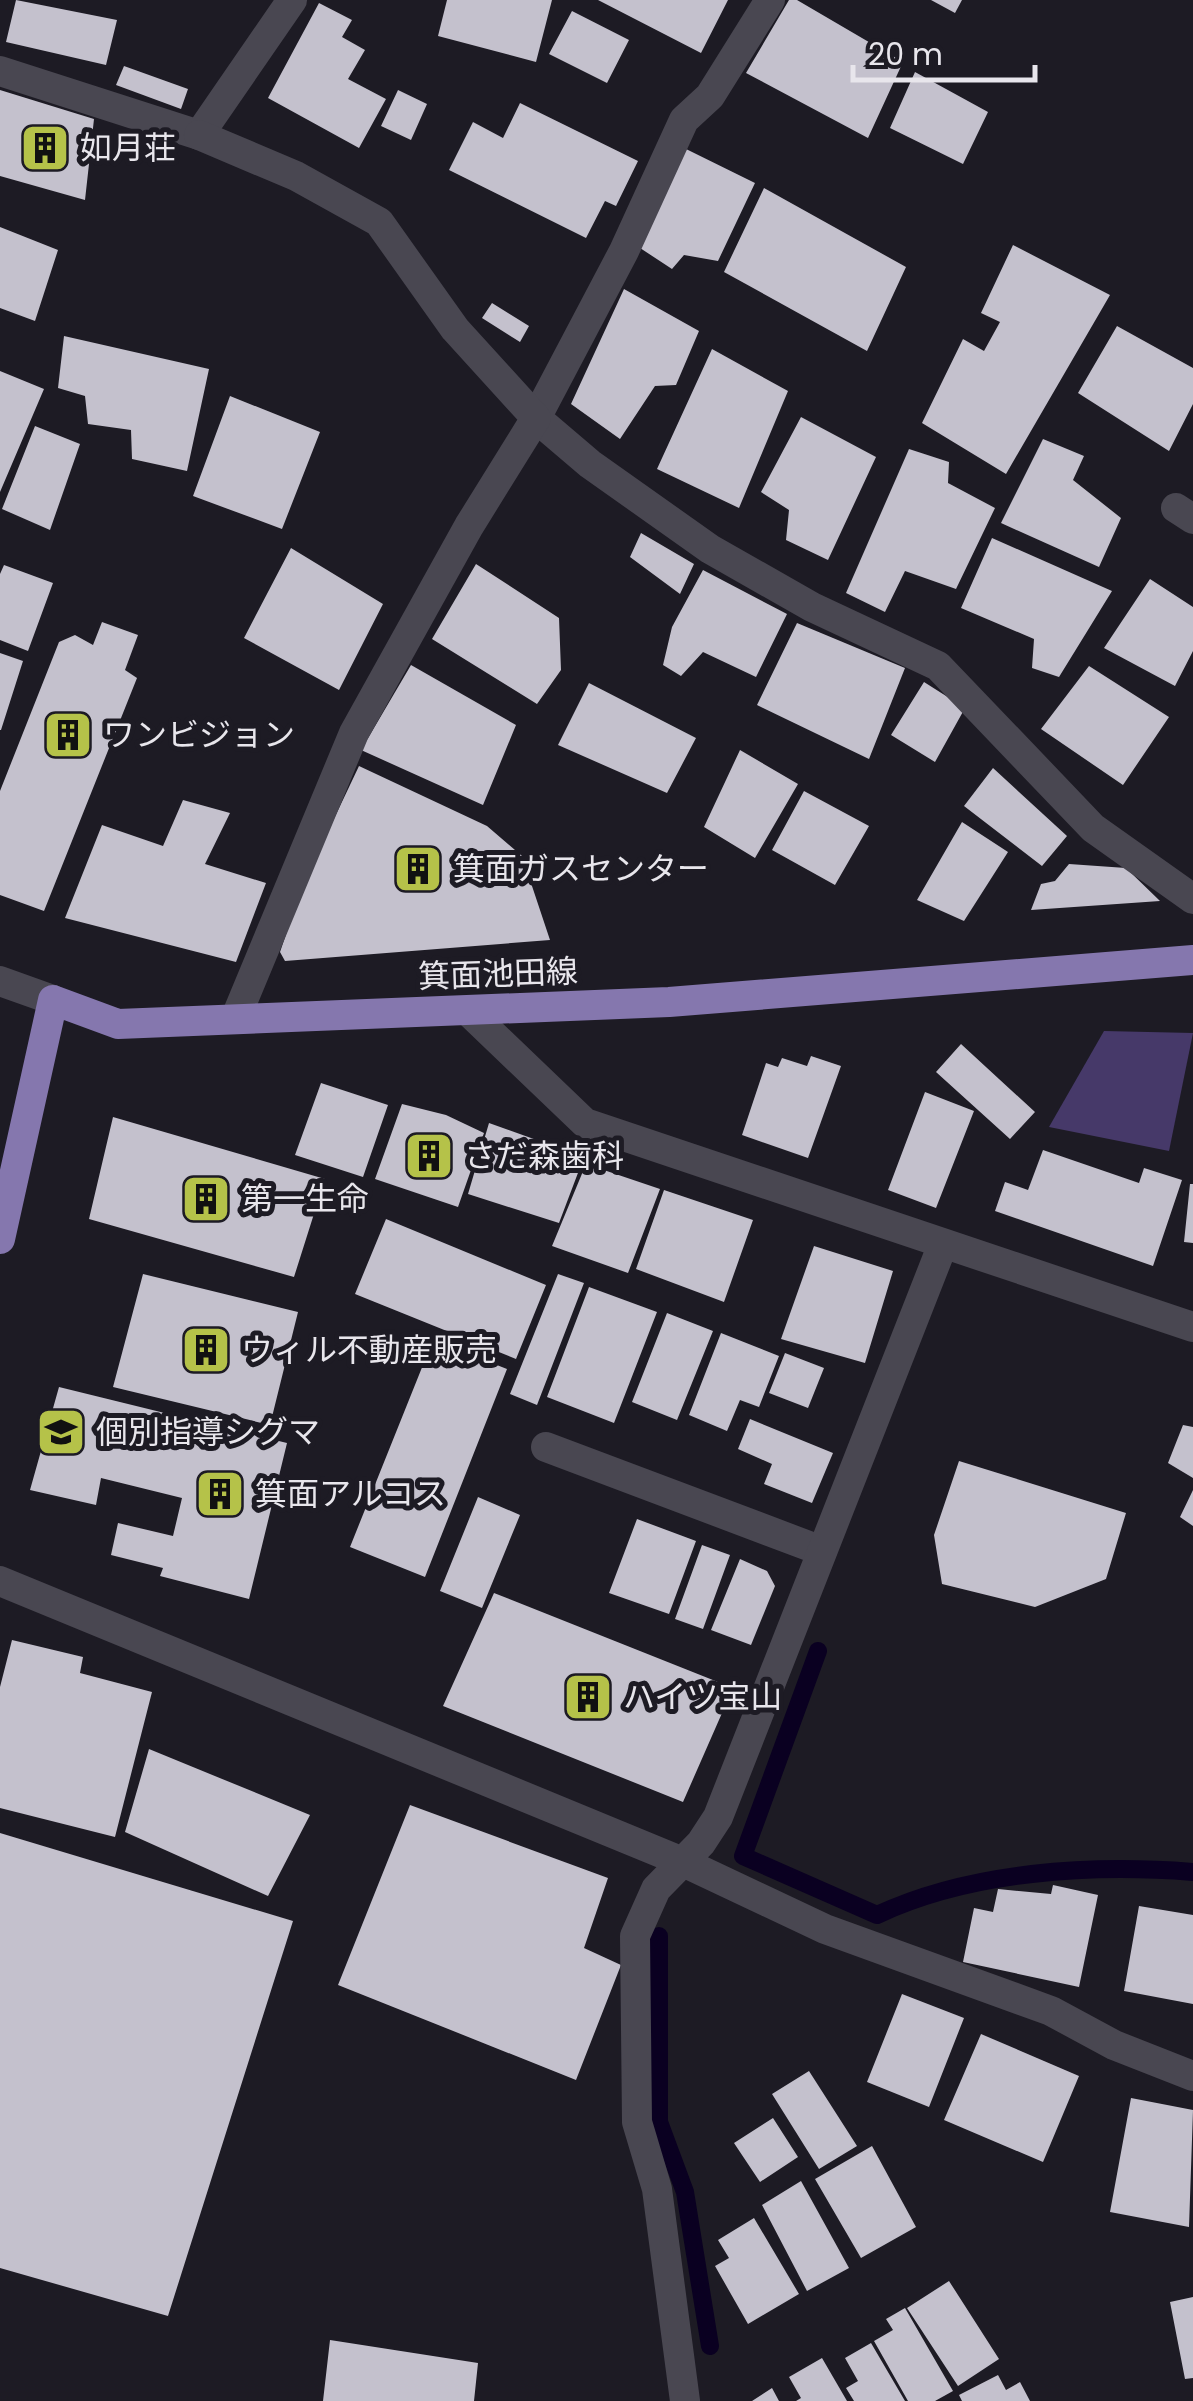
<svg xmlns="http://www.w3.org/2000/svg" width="1193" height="2401" font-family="Poppins,'Noto Sans JP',sans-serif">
<rect width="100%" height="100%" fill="#1d1b24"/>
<path fill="#463969" d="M1104 1031 1193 1033 1169 1151 1049 1127Z"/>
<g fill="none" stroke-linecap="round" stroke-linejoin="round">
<path stroke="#0a0021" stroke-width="18" d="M818 1651 743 1856 877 1915C971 1871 1091 1864 1193 1872
M659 1936V2122L685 2192 710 2346"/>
</g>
<path fill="#c4c1cd" d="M16 0 117 20 106 65 6 42Z
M447 0H552L536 62 438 36Z
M598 0H728L701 53Z
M789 0H797L903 62 868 138 746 73Z
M931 0H962L955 13Z
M319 3 352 20 342 37 365 50 348 79 386 99 359 148 268 98Z
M572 11 629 40 607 83 549 54Z
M124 66 188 89 181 109 116 85Z
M915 72 988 112 963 164 890 128Z
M0 90 94 119 85 200 0 176Z
M398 90 427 104 411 140 381 126Z
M520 103 638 161 616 206 605 201 586 238 449 170 473 122 503 138Z
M684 148 755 183 718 261 684 255 672 269 637 246Z
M764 188 906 267 867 351 724 272Z
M0 227 58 250 35 321 0 308Z
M1013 245 1110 295 1006 474 922 423 963 339 984 351 1000 322 981 313Z
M624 289 699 331 676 385 655 386 620 439 571 404Z
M492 303 529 326 520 342 482 318Z
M1117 326 1193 368V404L1169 451 1078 393Z
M64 336 209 369 187 471 132 459 131 430 88 424 85 396 58 388Z
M712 349 788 391 739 508 657 469Z
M0 371 44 389 0 492Z
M230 396 320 432 282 529 193 496Z
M801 417 876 457 828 560 786 540 789 510 761 492Z
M35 426 80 444 50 530 2 509Z
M1043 439 1084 456 1073 480 1121 518 1099 567 1001 523Z
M909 449 949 462 948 483 995 508 956 589 905 571 885 612 846 593Z
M641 533 694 564 680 594 630 557Z
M992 538 1112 591 1059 677 1032 668 1034 639 961 608Z
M291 548 383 604 339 690 244 638Z
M476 564 559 618 561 670 537 704 432 639Z
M4 565 53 583 28 651 0 640V574Z
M703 570 787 614 756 677 703 652 681 676 663 665 672 627Z
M1150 579 1193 607V651L1175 686 1104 648Z
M102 622 138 635 125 670 137 678 44 911 0 895V791L59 642 75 635 93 645Z
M797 623 905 668 869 759 757 705Z
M0 653 23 661 1 730H0Z
M411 665 516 725 483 805 361 750Z
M1089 666 1169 717 1123 785 1041 729Z
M924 682 965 708 935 762 891 735Z
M589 683 696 738 667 793 558 745Z
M740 750 798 784 755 858 704 827Z
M359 766 487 826 522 856 550 940 285 961 280 952 304 882Z
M993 768 1067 836 1042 866 964 806Z
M804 791 869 826 835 885 772 850Z
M183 800 230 813 205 864 266 883 236 962 65 918 102 825 163 846Z
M962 822 1008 852 964 921 917 900Z
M1069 864 1126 868 1160 901 1031 910 1041 884 1055 881Z
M961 1044 1035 1112 1010 1139 936 1072Z
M811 1056 841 1066 808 1158 742 1135 766 1063 778 1067 782 1058 807 1066Z
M321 1083 388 1105 363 1177 295 1155Z
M925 1092 974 1111 936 1208 888 1190Z
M402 1104 446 1115 484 1133 458 1207 375 1179Z
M113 1117 325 1179 294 1277 89 1219Z
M489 1123 584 1157 559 1223 468 1194Z
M1043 1150 1139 1183 1144 1168 1182 1180 1153 1266 995 1211 1005 1182 1028 1190Z
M586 1164 660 1189 628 1273 552 1246Z
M1190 1184H1193V1243L1184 1242Z
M664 1190 753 1220 724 1302 636 1269Z
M386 1219 546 1285 516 1359 355 1294Z
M814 1246 893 1271 865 1363 781 1339Z
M143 1274 298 1312 270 1425 113 1387Z
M558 1274 584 1283 537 1405 510 1394Z
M589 1287 657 1312 614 1423 547 1397Z
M667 1313 713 1331 677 1420 632 1402Z
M721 1333 779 1356 759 1407 740 1400 727 1431 689 1415Z
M433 1340 507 1369 425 1577 350 1547Z
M785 1353 824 1368 808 1408 769 1393Z
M59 1387 287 1443 249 1599 160 1576 163 1568 111 1555 118 1523 173 1536 182 1498 101 1478 96 1505 30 1490Z
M750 1419 833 1453 812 1503 764 1484 772 1464 738 1449Z
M1183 1425 1193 1427V1478L1168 1463Z
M959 1461 1126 1513 1106 1579 1035 1607 942 1584 934 1535Z
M1193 1490V1526L1180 1517Z
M478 1497 520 1515 482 1608 440 1591Z
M637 1519 696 1541 669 1614 609 1593Z
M702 1545 730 1555 703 1629 675 1619Z
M740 1559 767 1571 775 1586 751 1645 711 1630Z
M494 1593 733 1688 683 1802 443 1706Z
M12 1640 83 1657 80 1673 152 1692 115 1837 0 1808V1687Z
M149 1749 310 1815 268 1896 125 1832Z
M410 1805 608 1878 584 1948 621 1965 576 2080 338 1985Z
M0 1833 293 1921 168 2316 0 2268Z
M1053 1885 1098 1895 1079 1987 963 1962 974 1908 993 1912 998 1889 1051 1894Z
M1139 1906 1193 1915V2004L1124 1991Z
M902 1994 964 2018 929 2107 867 2082Z
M981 2034 1079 2076 1043 2162 944 2120Z
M809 2071 857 2146 819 2169 772 2094Z
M1131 2098 1193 2110 1189 2227 1110 2212Z
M773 2118 798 2157 760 2182 734 2143Z
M872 2146 916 2227 861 2258 815 2179Z
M801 2181 849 2268 807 2291 762 2205Z
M754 2218 799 2294 748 2324 715 2266 729 2258 718 2240Z
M949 2281 999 2359 958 2386 907 2308Z
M1193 2297V2378L1185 2379 1170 2302Z
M905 2308 953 2391 935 2401H908L874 2341 893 2330 886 2319Z
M330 2340 478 2363 474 2401H323Z
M871 2343 905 2401H854L846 2388 858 2381 845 2358Z
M822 2358 847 2401H796L801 2398 789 2377Z
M998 2375 1006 2390 1020 2382 1030 2401H962L959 2395Z
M772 2388 779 2401H752Z"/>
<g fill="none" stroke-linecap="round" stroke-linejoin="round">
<path stroke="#494751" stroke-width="30" d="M770 0 710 96 684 120 624 251 536 418 590 464 710 549 812 607 938 666 1093 828 1193 899
M0 71 199 135 292 0
M546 1447 822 1551"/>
<path stroke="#494751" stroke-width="30" d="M199 135 296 176 379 222 455 329 536 418 469 526 354 733 236 1017
M1176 508 1193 519
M468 1011 585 1123 1193 1327
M0 1581 683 1862 825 1929 1051 2011 1114 2045 1193 2076
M685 2401 657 2189 637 2122 635 1936 656 1889 701 1843 718 1817 943 1244"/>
<path stroke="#494751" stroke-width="30" d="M0 981 53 1000"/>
<path stroke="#8577ae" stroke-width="30" d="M0 1239 53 1000 118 1024 669 1002 1193 960"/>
</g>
<defs>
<g id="building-square" transform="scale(2.5)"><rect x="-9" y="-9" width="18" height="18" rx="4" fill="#b5c249" stroke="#1d1b24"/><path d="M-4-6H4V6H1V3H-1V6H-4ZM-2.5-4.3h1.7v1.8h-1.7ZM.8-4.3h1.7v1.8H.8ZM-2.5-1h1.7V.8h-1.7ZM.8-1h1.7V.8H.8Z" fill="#111"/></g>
<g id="school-square" transform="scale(2.5)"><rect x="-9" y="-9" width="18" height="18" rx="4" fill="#b5c249" stroke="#1d1b24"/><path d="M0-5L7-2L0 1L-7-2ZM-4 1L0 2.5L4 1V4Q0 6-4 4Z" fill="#111"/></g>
</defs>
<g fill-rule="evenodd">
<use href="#building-square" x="45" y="148"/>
<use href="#building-square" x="68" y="735"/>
<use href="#building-square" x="418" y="869"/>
<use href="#building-square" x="429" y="1156"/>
<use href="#building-square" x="206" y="1199"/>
<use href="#building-square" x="206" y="1350"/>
<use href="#school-square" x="61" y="1432"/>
<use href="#building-square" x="220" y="1494"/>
<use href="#building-square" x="588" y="1697"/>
</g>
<g text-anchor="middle" stroke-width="10" stroke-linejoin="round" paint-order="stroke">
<g font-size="32" fill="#e8e6ec" stroke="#1d1b24" text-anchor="start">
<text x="80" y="159">如月荘</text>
<text x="103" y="746">ワンビジョン</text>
<text x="453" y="880">箕面ガスセンター</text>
<text x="464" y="1167">さだ森歯科</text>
<text x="241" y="1210">第一生命</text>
<text x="241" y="1361">ウィル不動産販売</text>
<text x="96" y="1443">個別指導シグマ</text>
<text x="255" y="1505">箕面アルコス</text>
<text x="623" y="1708">ハイツ宝山</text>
</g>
<g font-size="32" fill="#e8e6ec" stroke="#1d1b24">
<text transform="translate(498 974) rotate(-2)" y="11">箕面池田線</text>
</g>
</g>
<path d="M853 65v15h182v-15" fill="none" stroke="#e8e6ec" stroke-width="5"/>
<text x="868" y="65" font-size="30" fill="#e8e6ec" stroke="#1d1b24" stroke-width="8" paint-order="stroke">20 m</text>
</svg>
